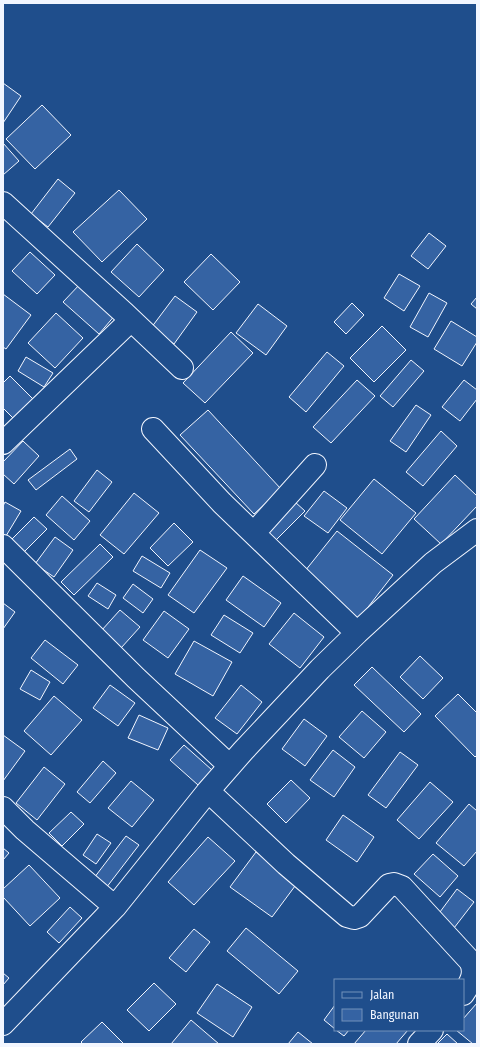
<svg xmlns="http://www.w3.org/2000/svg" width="480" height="1047" font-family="'Fira Sans Condensed',sans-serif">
<rect width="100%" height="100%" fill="#1f4e8c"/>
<path fill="#3563a3" stroke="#f2f6ff" d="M3 83 21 96 3 123Z
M42 105 71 135 35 169 6 139Z
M3 143 19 161 3 175Z
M58 179 75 193 48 227 31 214Z
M119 190 147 219 102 262 73 232Z
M429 233 446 246 428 269 411 256Z
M137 244 164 270 139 297 111 272Z
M30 252 55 275 37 294 12 271Z
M211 254 240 282 213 310 184 282Z
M399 274 420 286 404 311 384 298Z
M81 283 116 314 99 334 63 302Z
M429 293 447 303 428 337 410 327Z
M3 294 31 315 6 349 3 347Z
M175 296 197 312 174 344 151 328Z
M477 297V309L471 304Z
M352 303 364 315 346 334 334 322Z
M258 304 287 326 266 355 236 333Z
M56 313 83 338 55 368 28 343Z
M451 321 477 337V342L462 366 434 349Z
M382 326 406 350 374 382 350 358Z
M231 332 253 353 205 403 183 383Z
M327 352 344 366 306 412 289 397Z
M26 357 53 373 44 387 18 371Z
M411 360 424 371 393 407 380 396Z
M10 376 34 400 14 419 3 408V383Z
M357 380 375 396 331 443 313 427Z
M464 380 477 390V399L460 421 442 407Z
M416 405 431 415 406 452 390 441Z
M208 410 281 489 254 514 180 435Z
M441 431 457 446 423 486 406 472Z
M23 441 39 456 14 484 3 474V462Z
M70 449 77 459 36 490 28 480Z
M97 470 112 482 89 512 74 501Z
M455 475 477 496V506L441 544 414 519Z
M374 479 416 513 382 554 340 520Z
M324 491 347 508 328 533 304 516Z
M134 493 159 513 124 554 100 535Z
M62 496 90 521 74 540 46 515Z
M5 502 21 511 6 536 3 534V506Z
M295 502 305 511 274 542 265 534Z
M34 517 47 529 20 556 8 543Z
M174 523 193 542 168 566 150 548Z
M337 531 393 575 358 620 301 576Z
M55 537 73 550 54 577 35 564Z
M100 544 113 557 74 595 61 582Z
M200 550 227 568 194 613 168 595Z
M142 556 170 573 161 588 133 571Z
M243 576 281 603 264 627 226 600Z
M97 583 116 595 108 609 88 596Z
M133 584 153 599 143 613 123 598Z
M3 603 15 612 3 629Z
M120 610 140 627 121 648 101 631Z
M164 611 189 629 168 658 143 640Z
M294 613 324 637 300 668 269 644Z
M224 615 253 633 240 653 211 635Z
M45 640 78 665 63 684 31 658Z
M194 641 232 662 213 696 175 674Z
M420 656 443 678 423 699 400 677Z
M372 667 421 714 404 732 354 685Z
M31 670 50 682 40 700 20 689Z
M110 685 135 703 118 726 93 708Z
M241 685 262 702 237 734 215 718Z
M458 694 477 713V755L475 757 435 716Z
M54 696 82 720 51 755 24 731Z
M362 711 386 732 364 758 339 737Z
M139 715 168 728 158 750 128 738Z
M304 719 327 736 305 766 282 749Z
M3 735 25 751 3 781Z
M184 745 212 770 198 785 170 760Z
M333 750 355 767 334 797 310 780Z
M400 752 418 765 386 808 368 795Z
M103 761 116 773 90 803 77 792Z
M44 767 65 784 37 820 16 803Z
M291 780 310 798 286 823 267 804Z
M131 781 154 800 132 827 108 808Z
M430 782 453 802 419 839 397 820Z
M469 804 477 811V851L464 866 436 843Z
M71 812 84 824 62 846 49 833Z
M343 815 374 837 357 862 326 840Z
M97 834 111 843 96 864 83 855Z
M126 836 139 845 106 888 94 878Z
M208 837 235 861 194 905 168 882Z
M3 848 9 853 3 860Z
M256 852 298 882 272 917 230 887Z
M433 854 458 876 440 897 414 874Z
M29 865 60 898 30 926 3 897V889Z
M457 889 474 902 454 928 437 916Z
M70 907 82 918 59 943 47 932Z
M246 928 298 971 279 994 227 951Z
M194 929 210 942 186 972 169 958Z
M3 973 9 978 3 985Z
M154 983 176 1004 149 1031 127 1010Z
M217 984 252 1007 233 1037 197 1013Z
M477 1003V1044H473L456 1030H463V1019Z
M335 1005V1029L324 1020Z
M191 1020 219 1044H171Z
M102 1022 124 1044H83L81 1042Z
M336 1030H349L344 1036Z
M366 1030H408L396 1044H354Z
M298 1032 313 1044H288Z
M447 1034 458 1044H437Z"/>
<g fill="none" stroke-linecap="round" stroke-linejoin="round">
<g stroke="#f2f6ff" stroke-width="24">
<path id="minor" d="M3 203 124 313 182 368
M153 429 222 503 357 633
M3 443 131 320
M254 533 315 465
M3 546 136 678 230 766
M208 791 286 864 347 916 354 918 360 916 389 885 394 884 402 887 470 961C477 973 470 984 463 994
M3 808 25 830 115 907
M3 1024 115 907 208 791 243 751 320 669 357 633 433 563 477 530
M419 1044 432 1030"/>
</g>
<use href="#minor" stroke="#1f4e8c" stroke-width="22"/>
</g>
<rect width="480" height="1047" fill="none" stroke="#f2f6ff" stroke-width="8"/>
<rect x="334" y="979" width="130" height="52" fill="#1f4e8c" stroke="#7391ba"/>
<rect x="342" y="992" width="20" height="6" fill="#1f4e8c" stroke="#7391ba"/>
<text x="370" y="999" font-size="12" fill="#f2f6ff">Jalan</text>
<rect x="342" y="1009" width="20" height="12" fill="#3563a3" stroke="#7391ba"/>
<text x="370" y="1019" font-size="12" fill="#f2f6ff">Bangunan</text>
</svg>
